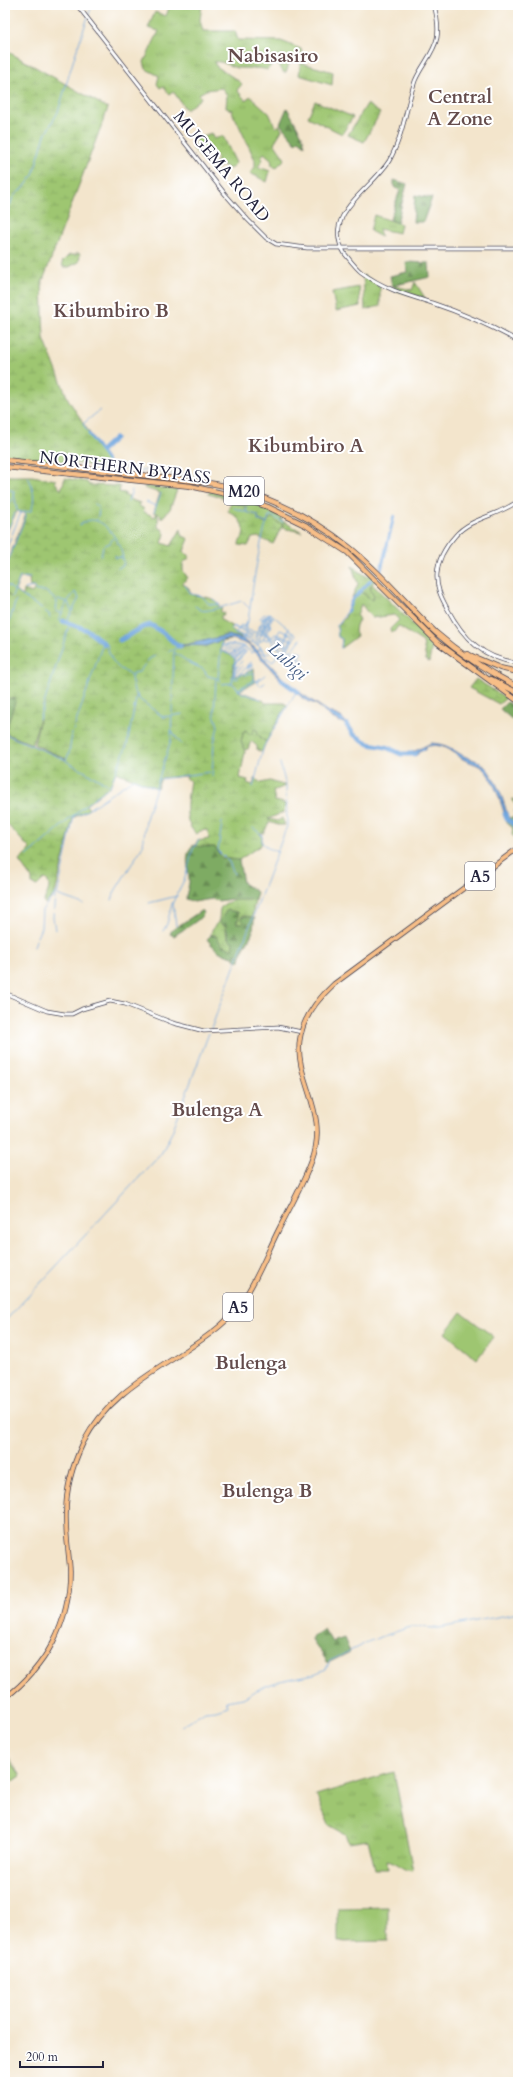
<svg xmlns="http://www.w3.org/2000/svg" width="523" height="2087" font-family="Cardo,serif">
<defs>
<pattern id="grass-tufts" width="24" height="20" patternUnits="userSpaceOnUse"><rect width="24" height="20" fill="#9ec671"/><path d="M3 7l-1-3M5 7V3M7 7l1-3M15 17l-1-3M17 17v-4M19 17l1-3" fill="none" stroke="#88aa63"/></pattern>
<pattern id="forest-firs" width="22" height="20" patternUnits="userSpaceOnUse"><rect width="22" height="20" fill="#7eab63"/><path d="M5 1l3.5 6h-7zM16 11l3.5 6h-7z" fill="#678b53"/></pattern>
<pattern id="wetland-marsh" width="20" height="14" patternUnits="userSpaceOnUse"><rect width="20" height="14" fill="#9ec671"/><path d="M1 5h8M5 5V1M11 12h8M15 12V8" fill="none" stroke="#88aa63"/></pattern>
<pattern id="water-ripples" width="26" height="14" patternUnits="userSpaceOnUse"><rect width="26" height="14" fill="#6fa6de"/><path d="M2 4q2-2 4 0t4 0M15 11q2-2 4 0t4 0" fill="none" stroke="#5b87b5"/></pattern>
</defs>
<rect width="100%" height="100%" fill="#fff"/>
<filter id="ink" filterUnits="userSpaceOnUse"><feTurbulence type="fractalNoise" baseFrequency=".025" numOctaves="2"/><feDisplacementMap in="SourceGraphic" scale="8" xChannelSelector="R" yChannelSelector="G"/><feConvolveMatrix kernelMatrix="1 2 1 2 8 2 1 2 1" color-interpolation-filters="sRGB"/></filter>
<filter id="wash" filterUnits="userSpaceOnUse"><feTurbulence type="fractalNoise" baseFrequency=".012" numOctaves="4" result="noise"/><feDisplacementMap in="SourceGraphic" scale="16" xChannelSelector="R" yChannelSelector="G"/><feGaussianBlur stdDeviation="0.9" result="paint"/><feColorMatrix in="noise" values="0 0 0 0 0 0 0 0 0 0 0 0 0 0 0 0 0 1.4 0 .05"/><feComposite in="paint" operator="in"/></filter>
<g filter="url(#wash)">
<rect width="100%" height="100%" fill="#f3e5cc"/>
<path fill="url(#grass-tufts)" stroke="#607456" d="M170 5H202L200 20 203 31H235L238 40 281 41 301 49 302 53 289 63 287 71 284 73 278 64H273L267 70C261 67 247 69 239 68 231 68 223 60 214 62L216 66 240 82 242 84 237 90 246 101 250 96 269 113 276 128 279 125 282 130 274 143 285 159 276 168 272 165 271 159 264 153 261 157 263 159 258 167 270 171 267 182 250 173 255 167V160L236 119 234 117 232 110 226 108 227 95 222 88 206 90 199 94 201 98 186 110 173 91 169 94 163 86 160 88 157 84 159 76 146 69 144 62 159 31 148 28 155 12 166 16Z
M301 63 333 72 332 85 299 75Z
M315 101 353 117 342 134 308 117Z
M367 104 380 113 364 142 348 135Z
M211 133 214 139 223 136 236 163 230 169 223 165 211 171 209 169 216 162 217 158 207 147 202 150 205 156 201 158 192 147 197 143 195 139Z
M374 215 401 224 399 233 379 229 381 237 370 231Z
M77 253 80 254 79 262 69 267H63L62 262 69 255H77Z
M363 275 380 287V306L365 310Z
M415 282 425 298 394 290V286L412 290Z
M359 287 360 306 336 311 332 292Z
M145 486 177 490 170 509 162 518H160L161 515 154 512 160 493 144 488Z
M210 491C235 495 260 506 282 517L281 520 302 532 282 528 283 524 278 523 275 520 267 524 246 512V507L230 499 208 494Z
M372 584 412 623 432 647 429 662 426 660 423 642 398 626 394 632H391L390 629 399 620 394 615 372 618 361 604 357 616 359 620 356 625 355 632 357 636 341 648 342 639 338 637 337 626 345 618 353 595 356 596 360 591 372 600 374 597 370 589Z
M254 729 257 730 261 738 266 742 262 752 257 750V746L251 741 248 749 244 750 241 741 244 731Z
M394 1772 413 1871C404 1871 398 1862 387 1860L388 1869H375L368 1840 348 1843 345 1834 329 1825 316 1795Z"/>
<path fill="url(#forest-firs)" stroke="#50664f" d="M287 108 302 135 305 145 299 140 296 143 280 124Z
M394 180 407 184 397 223 390 219 400 190 394 187Z
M415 195 432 198 423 222H413Z
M406 262 429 263 430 277 392 286 390 276 407 272Z
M5 698 17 699 5 729Z
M507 702 518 709V721L516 723 500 709Z
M192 846 215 847 222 858 239 860 243 883 257 892 255 900 235 901 232 899 218 901 212 899 194 902 186 899C186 894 188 889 189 883 190 872 183 856 192 846Z
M202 910 204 912C202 920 182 930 174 936L170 934 172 930Z
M227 910 238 912 240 918 236 921 245 916 255 918C253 922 254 927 253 931 249 942 241 949 240 961L235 960 233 957C221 954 215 950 207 939L211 935 229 940 226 926 221 924 219 921Z
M324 1629 332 1642 344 1638 350 1652 328 1663 311 1638Z"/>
<path fill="url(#wetland-marsh)" stroke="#607456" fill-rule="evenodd" d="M5 50 108 108 42 283 44 339 68 399 111 467 5 456Z
M5 476H32L56 480 55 482 61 490 65 478 87 482 89 485 120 486 119 492 125 493V496L129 497V499L140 503 139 506 143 508 144 512 155 517 156 514H158V527L162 529 165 534 162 543 171 546 181 529V535L189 539 184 551 186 554 189 555V558L183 563V571L188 578 182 583 189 588 191 594C200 597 218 596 219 607L222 608 220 612 224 613V615H221V620L233 627 231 629 241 636V638C223 631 189 650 175 643L182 647 185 645 206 646 218 641 231 640 222 642 221 651 231 655 235 659 232 676 244 674 254 668 255 682 239 691 263 700 265 703H284L287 705 266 742 258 734 257 730 254 729 252 734H248L246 730 244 731 241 741 245 752 240 778 248 780 247 783 253 785 255 778 261 783 270 781 286 786 273 791 275 801 284 803 285 805 284 812 268 819 278 821 282 818 285 825H278L269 822 264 833H260L262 838 261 845 239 860 222 858 215 847 192 846 196 844 197 841 209 839 208 830 200 831 197 834C181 823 188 797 190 780L186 779 187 776 161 778 157 788 116 772 110 786 86 805 89 809 73 818 55 894 45 904 44 901C46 894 52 888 47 880L44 879 37 886 32 884V879L19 861 30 849 5 822V734L66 759 34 744 40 718 32 744 5 733 16 699 5 698V594L11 597 5 592V568L26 514 17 511 9 527H5ZM20 578H29L30 587 35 588 32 593 24 590 23 596 15 591Z
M231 502 247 507 246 512 258 515V520L266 524 269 519 273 518 278 523 283 524 273 544 258 537 252 538 248 546 239 545C239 540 242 540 243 536 246 525 237 516 228 511Z
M352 566 366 576 371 575 376 578 370 588 374 597 372 600 360 591 356 596 353 595 358 584Z
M476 679 506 698 499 704 469 688Z
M513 799 518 800V836L514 837 512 835 513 828 507 823 506 819 518 816 514 811H517L515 804 512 801Z
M255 900 252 917 242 916 241 919 244 922 243 924 236 923 239 918 238 912 227 910 220 921 221 924 226 926C226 934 226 939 233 942L232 949 222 945 215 935H211C212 927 214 927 218 922 220 918 219 913 220 909 226 898 244 900 255 900Z"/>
<path fill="#9ec671" stroke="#607456" d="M461 1312 494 1337 477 1359 445 1333Z
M5 1752 21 1776 5 1787Z
M388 1907V1941L338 1942V1908Z"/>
<path fill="url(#water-ripples)" stroke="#48648c" d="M228 635 242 639 255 648 287 683 279 678 249 645 238 641 233 639 222 640 206 646 186 645 177 648 174 644 186 645Z
M293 688 329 712 341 717 352 728V730L345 724 332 718 317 705 303 699Z
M431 743C446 744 450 748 462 755 467 758 474 759 479 762 493 769 506 804 508 819H506C502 806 493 775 481 767 475 763 467 762 461 758 451 750 440 742 426 747V750L420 751 417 755H407Z"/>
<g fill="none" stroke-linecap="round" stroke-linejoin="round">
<path stroke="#6fa6de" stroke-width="1" d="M5 219 13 197 27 184 33 175 45 135 58 112 75 55 92 5
M89 434 83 424 100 410
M111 467 117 466 136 470 156 471 195 478
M204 478 212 481
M5 489 14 491 12 500 5 509
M14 494 17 510
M128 502 132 490
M146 502 156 506
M94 504C102 508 98 513 97 520
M247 507 246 512 258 515V520L266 523
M234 508 246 512
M24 512 31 511C36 501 33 486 28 477
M154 512 161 493
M80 525C83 523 87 520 91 520 108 519 126 551 123 566L118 568
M5 537 15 513
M5 552 21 512
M101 556 103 546 110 543 113 538
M115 556 116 558 121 557 123 560
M5 568 26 516 25 513 17 511
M5 584 49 614 50 618
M185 585 191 594 202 596 209 604 219 605
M25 589 33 587 36 591H45L57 601 56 611 61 613
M12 597 20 577 30 578
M58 599 67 602 59 620
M213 599 219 604
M67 602 75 592 79 598 67 621
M68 602 71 610
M195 606C197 607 199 609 201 610 206 613 234 603 242 601L249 608
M260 618 263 615 270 613 296 635 286 651 281 649
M261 619 270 614
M262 620 271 614
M270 622 273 617
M266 625 272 616
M244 626 246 622
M234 627 252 637
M240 627 246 630
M245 627 246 621
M237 628 234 626 231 629 235 634 244 638
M246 628 241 625 236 633 251 639
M239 629 253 635
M266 629 269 623
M247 630 268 636 274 645 281 649 273 662 267 658 265 659
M257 631 263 620 271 616 261 632
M258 631 262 624
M260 631 266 621
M265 631 270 624
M267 632 271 625
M263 633 264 631 272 637
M264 633 270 637 273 641
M266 633 272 626 266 619
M261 634 266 626 263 624 265 620
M5 635 16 600
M277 635 280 630 293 635 285 650
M244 638 259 646 260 650 267 657
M264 639 268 640V637
M271 639 275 634 293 640
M242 641C248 632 248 618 250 608 253 585 260 535 270 515L283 522
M260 641H262L265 636
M274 641 278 636
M253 642 256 634
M273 642 279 636
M279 643 281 637
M256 644 258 634
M275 644 280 637
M107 645C110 659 115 668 130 674L134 691 139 699 163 717 183 714
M258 645 261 635
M287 645 285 644 289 632
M222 646C232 643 246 644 251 653L255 651
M260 646 262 650
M277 647 282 637
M261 648 265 654
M279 648 282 644
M284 648 283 643 289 628
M341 648 342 639 338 637 337 626 347 612
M223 649 229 644
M288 649 292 640
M221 651 231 655 235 659 232 683
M286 651 304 660
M168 652 178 647
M224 652 232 645
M288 652 293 649
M175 653 190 663 203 669 208 676 219 679
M227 653 235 646
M290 653 301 639
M231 654 238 646
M265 654 270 652
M292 654 297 649
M232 655 241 646
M294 655 299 650
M296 655 300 651
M233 656 242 647
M298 656 301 652
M234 657 244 646
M297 657 302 662
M300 657 303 653
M235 658 245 648
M235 659 245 650
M234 664 246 651
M235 664 246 652
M246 667 252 664
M247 668 252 665
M247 669 253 666
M235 670 242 661
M235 674 242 666
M245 675 254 672V680
M234 676 236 665
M238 676 251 662
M132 677 133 673 139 672 149 659 157 655
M232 677 244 674 254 668
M218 678 222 640
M219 679 221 684 232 683 242 693 261 699
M234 679 239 678
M257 681 260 686 265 683
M238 689 254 680 257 681 265 675
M238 691 254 682
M39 719 70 623
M171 730 181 744
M5 734 66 760 69 753 72 734 103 643
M66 761 110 786 127 745 137 694
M212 776 214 743 218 726 214 714 216 679
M160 779 210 772
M253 787 264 746 296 692
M222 822 218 851 229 862 234 874
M253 828 262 835V843L268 848 277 852
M27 856 89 802 109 787
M112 900 115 891 143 846 146 819 171 740 174 651
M149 903 177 896
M173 903 176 926
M83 904 57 895 74 816 86 811 133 779 156 788
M55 930 53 917 55 896
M163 931 167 924 172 904 185 878 193 849 199 840
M37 937 41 928 42 910 56 893
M34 947 36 940
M211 1029 287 826 286 786 280 763
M5 1321 161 1154 172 1132 209 1033
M375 1639 410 1627 439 1628 518 1613
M180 1727 205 1711 216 1710 228 1706 226 1701 243 1698 263 1687 280 1681 314 1674 326 1669 330 1661 372 1640"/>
<path stroke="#6fa6de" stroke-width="3" d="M89 434 111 467
M381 570 394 516
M347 612 352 600 371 580"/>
<path stroke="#6fa6de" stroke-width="5" d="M101 451 115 438
M63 621 87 630 105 644
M120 640 143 627 151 625 165 634 178 646H180
M282 680 298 692
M347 725 353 734 369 744 386 747 401 754H414
M505 814 507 819 518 827"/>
</g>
</g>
<g filter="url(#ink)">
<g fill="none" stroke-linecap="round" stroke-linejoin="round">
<g stroke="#413f51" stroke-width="4.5">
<path id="minor" d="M77 5 225 194 248 220 266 238 276 244 307 248H518
M434 5C437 16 439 27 437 38 434 53 421 66 415 81 406 107 403 137 389 161 371 190 320 215 345 254 350 260 355 267 361 272 384 289 406 295 432 303 462 313 491 326 518 341
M518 501C499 516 471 517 455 536 445 547 438 559 437 574 436 587 441 597 447 608 463 638 483 659 518 663
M5 993 47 1011 65 1014H72L82 1009 110 1001 125 1004 173 1023 204 1031 278 1027 302 1032"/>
</g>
<g stroke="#413f51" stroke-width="5.5">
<path id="major" d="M5 1698C46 1667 70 1623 70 1571 69 1552 65 1532 66 1512 66 1488 73 1464 83 1443 114 1383 172 1366 220 1326 248 1303 262 1264 277 1233 289 1209 303 1185 312 1160 337 1093 256 1056 334 984L518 848"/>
</g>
<g stroke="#413f51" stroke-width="6">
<path id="highway" d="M5 460C50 465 95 470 141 475 176 479 211 481 245 491 282 503 319 523 349 547 381 572 406 604 435 632 460 654 488 672 518 687
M5 467 190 486 240 497 268 507 307 526 347 552 438 643 518 701
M467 654 500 668 518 672
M491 679 518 693"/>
</g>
<use href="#minor" stroke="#fff" stroke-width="3"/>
<use href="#major" stroke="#f7be87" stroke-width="4"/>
<use href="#highway" stroke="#f7be87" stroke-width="4.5"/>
</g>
</g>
<g text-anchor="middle" stroke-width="4" stroke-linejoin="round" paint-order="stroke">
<g fill="#fff" stroke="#646476" stroke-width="1">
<rect x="224" y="477" width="40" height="28" rx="3"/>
<rect x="465" y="862" width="30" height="28" rx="3"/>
<rect x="223" y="1293" width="30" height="28" rx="3"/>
</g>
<g font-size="16" font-weight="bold" fill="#22223b">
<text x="244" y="497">M20</text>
<text x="480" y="882">A5</text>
<text x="238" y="1313">A5</text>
</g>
<g font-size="17" fill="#22223b" stroke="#fff">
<text transform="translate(222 166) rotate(50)" y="6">MUGEMA ROAD</text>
<text transform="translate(125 467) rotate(7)" y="6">NORTHERN BYPASS</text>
</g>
<g font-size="18" font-style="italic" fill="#455d84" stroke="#fff">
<text transform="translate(288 661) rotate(43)" y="6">Lubigi</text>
</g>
<g font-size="19" font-weight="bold" fill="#644c4c" stroke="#fff">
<text x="273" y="62">Nabisasiro</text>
<text x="460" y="103">Central<tspan x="460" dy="22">A Zone</tspan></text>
<text x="111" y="317">Kibumbiro B</text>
<text x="306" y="452">Kibumbiro A</text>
<text x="217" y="1116">Bulenga A</text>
<text x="251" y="1369">Bulenga</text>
<text x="267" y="1497">Bulenga B</text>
</g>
</g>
<rect width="523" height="2087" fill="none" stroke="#fff" stroke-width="20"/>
<path d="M20 2061v6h83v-6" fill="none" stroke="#22223b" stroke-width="2"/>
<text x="26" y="2061" font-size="12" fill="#22223b" stroke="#ffffff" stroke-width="3" paint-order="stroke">200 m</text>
</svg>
